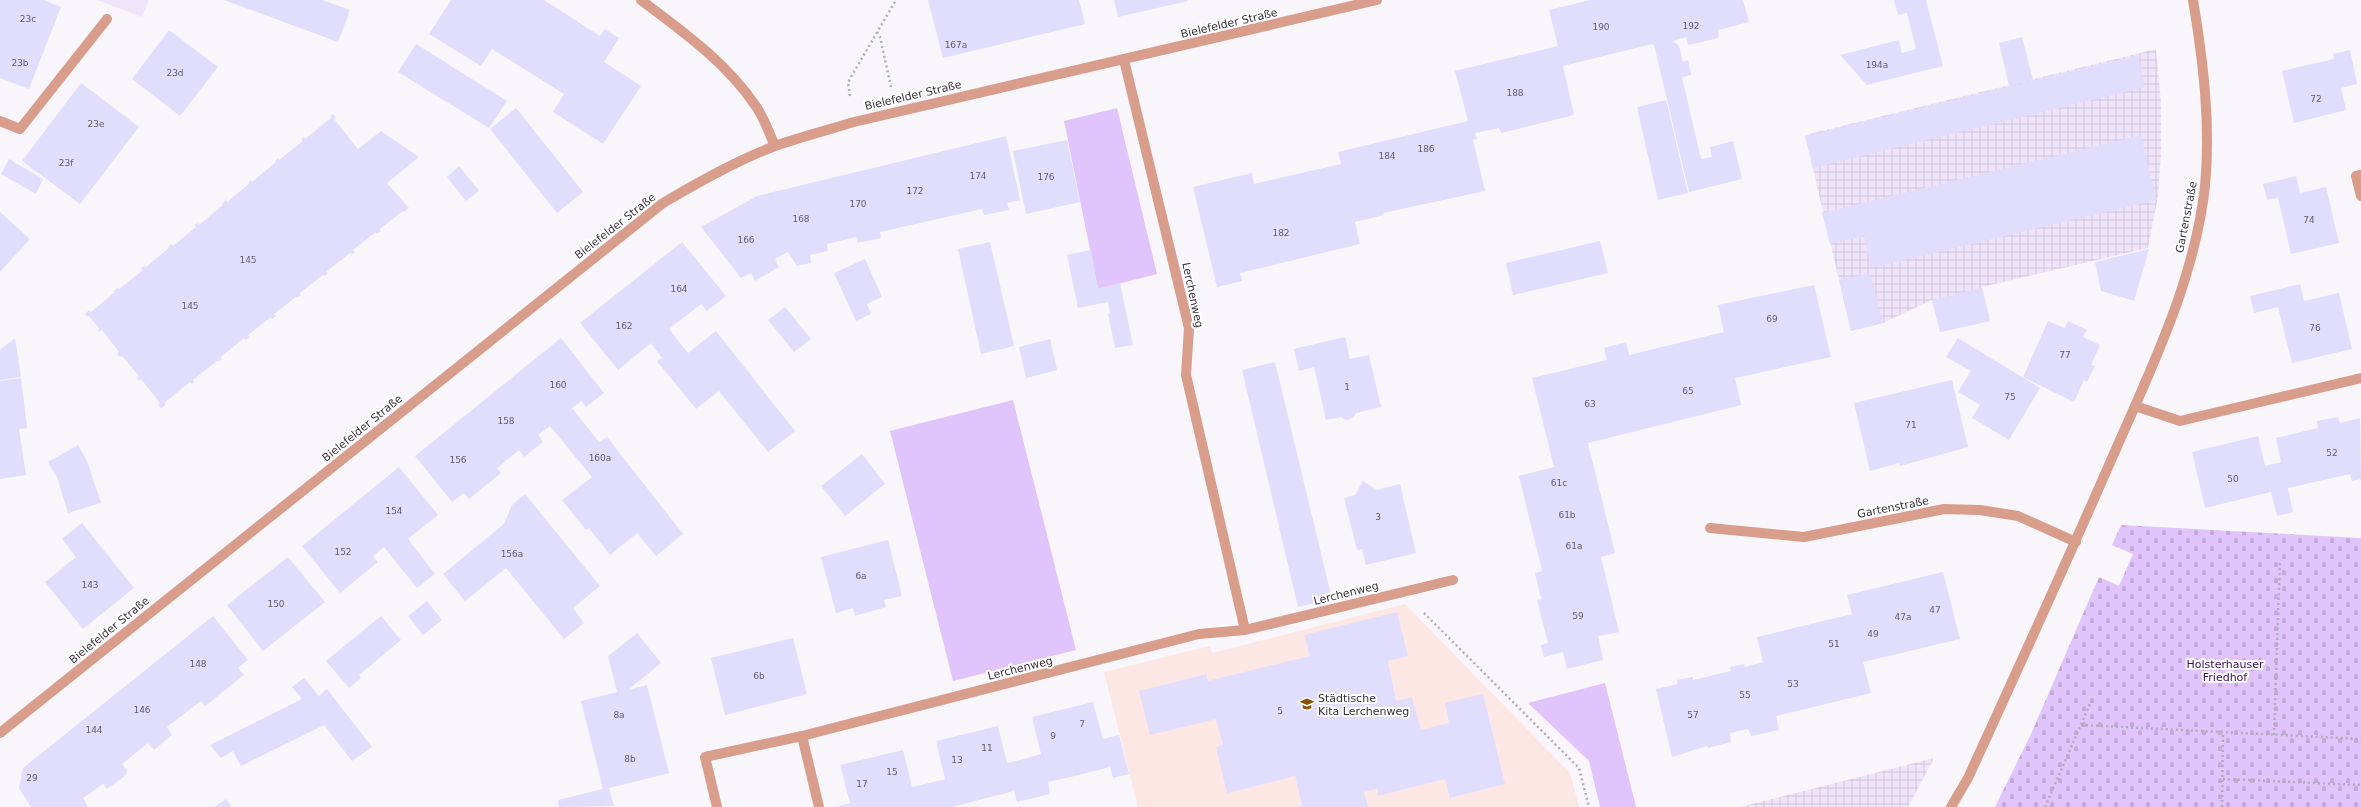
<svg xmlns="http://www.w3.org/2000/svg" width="2361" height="807" font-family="'DejaVu Sans',sans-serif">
<defs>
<pattern id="industrial-grid" width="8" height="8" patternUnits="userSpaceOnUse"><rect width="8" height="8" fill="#f0e4fb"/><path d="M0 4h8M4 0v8" fill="none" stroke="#cfc4d8"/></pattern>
<pattern id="cemetery-stones" width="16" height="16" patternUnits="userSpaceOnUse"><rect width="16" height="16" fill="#e2c4fc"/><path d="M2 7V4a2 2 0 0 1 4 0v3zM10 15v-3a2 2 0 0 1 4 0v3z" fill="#c3a9d9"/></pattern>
</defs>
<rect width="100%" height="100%" fill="#f8f5fb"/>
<path fill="#f0e4fb" d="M97 0H149L142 17Z"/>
<path fill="url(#industrial-grid)" d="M2156 49 2161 102V155L2158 196 2148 248 1982 287 1990 321 1940 332 1932 300 1883 323 1851 331 1805 135Z
M1934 758 1908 807H1740Z"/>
<path fill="#fde7e5" d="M1405 604 1570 773 1579 807H1138L1104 672 1210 646 1212 653Z"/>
<path fill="#e2c4fc" d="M1117 108 1157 274 1098 289 1064 121Z
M1013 400 1076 650 953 681 890 431Z
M1605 683 1636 807H1600L1589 761 1528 703Z"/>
<path fill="url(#cemetery-stones)" d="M2121 525 2361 538V807H1995L2031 734 2099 577 2119 586 2133 554 2112 545Z"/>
<path fill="#e1ddfd" d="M0 0H43L61 7 29 89 0 78Z
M224 0H322L350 10 338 42Z
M451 0H544L600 36 605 29 619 38 604 62 641 86 603 144 553 112 564 94 492 49 481 66 429 34Z
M928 0H1079L1085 24 943 58Z
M1114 0H1188V1L1118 17Z
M1590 0H1743L1749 22 1718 30 1719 38 1688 45 1686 37 1673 41 1679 46 1683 62 1688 60 1691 75 1682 77 1701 159 1712 157 1710 147 1733 141 1742 179 1689 192 1654 45 1652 44 1563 66 1574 115 1501 133 1499 128 1475 133 1477 139 1473 140 1485 191 1383 213 1384 215 1355 222 1360 244 1240 273 1242 281 1217 287 1193 187 1252 173 1254 184 1341 164 1338 152 1468 121 1455 71 1558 46 1549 10Z
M1894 0H1926L1943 66 1867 85 1840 55 1899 40 1902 53 1916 49 1907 13 1898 15Z
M169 30 218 67 180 116 132 79Z
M2022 37 2033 80 2009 86 1999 43Z
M416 44 507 101 489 128 398 72Z
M2350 50 2357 84 2341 88 2346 110 2294 123 2282 71 2334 59 2333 54Z
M2138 55 2145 87 1813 168 1805 136Z
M81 83 139 127 80 204 22 161Z
M1666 100 1688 193 1658 200 1637 107Z
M516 108 583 192 557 213 490 129Z
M333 114 336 117 334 119 358 149 381 131 419 157 387 183 409 208 404 212 403 211 380 229 381 231 377 234 376 232 353 250 355 252 352 254 350 253 326 272 328 273 325 276 323 275 300 293 301 295 297 298 296 297 274 314 276 316 272 319 271 317 248 335 249 337 246 340 244 338 221 357 222 359 219 361 218 360 193 380 194 382 192 384 190 382 164 403 166 405 161 408 158 405 160 403 141 379 139 381 137 378 139 376 122 356 120 357 117 353 119 352 102 330 100 332 98 330 99 328 89 316 88 317 85 314 89 310 91 312 115 292 114 291 117 288 119 289 143 270 141 268 145 266 146 267 169 248 168 247 171 244 173 246 196 227 194 225 198 223 199 225 223 205 222 204 226 200 227 202 249 184 248 183 251 180 252 182 276 162 275 161 278 158 279 160 303 141 301 139 304 137 305 139 331 118 330 116Z
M2141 135 2156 200 1871 268 1864 236 1830 244 1822 213Z
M1006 136 1020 200 1007 203 1009 210 984 215 982 209 880 232 881 238 858 243 856 237 827 244 828 251 810 255 811 263 797 266 788 252 775 259 779 267 755 281 751 273 741 278 701 227 757 196Z
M1067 140 1080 202 1026 214 1013 151Z
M9 159 43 179 36 194 1 174Z
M459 166 479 191 466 201 447 177Z
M2296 176 2300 193 2326 187 2339 243 2291 254 2278 198 2267 200 2263 184Z
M0 212 30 239 0 272Z
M1600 241 1608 273 1513 295 1506 263Z
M682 242 726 296 707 311 701 304 669 329 688 353 716 331 795 431 768 452 719 391 696 409 657 361 662 358 651 343 618 370 580 323Z
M990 242 1014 346 981 354 958 249Z
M2149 249 2134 301 2101 291 2095 262Z
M1091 250 1098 289 1120 283 1133 345 1115 348 1108 314 1110 313 1108 302 1078 308 1067 255Z
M865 259 882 297 867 304 871 314 856 321 834 273Z
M1870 273 1883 323 1851 331 1839 280Z
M2300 284 2304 301 2339 293 2352 349 2292 363 2278 307 2254 313 2250 296Z
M1814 285 1831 357 1735 378 1741 405 1588 443 1615 553 1601 557 1619 632 1598 636 1603 660 1567 669 1563 652 1544 657 1541 645 1548 643 1537 600 1541 599 1535 573 1542 571 1519 476 1554 467 1532 378 1607 360 1604 348 1626 342 1629 355 1724 332 1718 305Z
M1982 288 1990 321 1940 332 1932 300Z
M785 307 811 339 794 352 768 320Z
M2048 321 2065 328 2068 321 2087 330 2083 337 2100 345 2091 365 2095 366 2087 382 2084 380 2074 402 2023 377Z
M1345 337 1350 359 1369 355 1381 407 1356 413 1353 418 1346 420 1341 417 1326 420 1314 367 1299 371 1294 349Z
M15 338 21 377 0 380V350Z
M561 338 604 393 586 407 581 401 572 408 599 442 607 437 683 534 656 556 637 533 610 555 589 528 586 530 562 500 592 477 550 426 538 435 543 442 524 457 519 450 497 468 501 473 469 499 464 493 452 502 415 456Z
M1958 338 2040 388 2009 440 1972 418 1980 405 1958 392 1971 371 1946 357Z
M1050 339 1057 370 1026 378 1019 347Z
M1275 362 1332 599 1298 607 1242 370Z
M21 378 27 428 19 429 26 475 0 479V381Z
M1952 380 1968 447 1900 466 1899 463 1870 471 1854 403Z
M2338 417 2340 423 2360 418 2361 479 2352 481 2350 474 2288 488 2293 512 2277 516 2271 492 2205 508 2192 452 2258 436 2265 466 2281 462 2276 438 2318 428 2317 421Z
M78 445 87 461 101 503 68 513 57 477 48 462Z
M862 454 885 484 845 516 821 486Z
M399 467 438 515 408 539 435 574 417 588 384 547 373 556 378 562 340 593 302 546Z
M1363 481 1377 490 1400 484 1416 553 1366 565 1362 549 1357 550 1344 498 1355 495Z
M525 494 600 586 573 608 584 623 564 639 506 568 465 601 443 574 504 524 512 505Z
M82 523 134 588 83 629 45 582 76 557 62 539Z
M888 540 902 596 884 600 886 607 855 616 853 608 836 613 821 557Z
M288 557 325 602 263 651 227 605Z
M1943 572 1960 639 1863 662 1871 693 1776 716 1779 730 1751 736 1748 729 1730 733 1731 742 1708 748 1707 746 1672 757 1656 689 1678 684 1677 680 1693 677V680L1731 671 1730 667 1744 664 1745 667 1763 662 1757 637 1852 614 1847 595Z
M427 601 442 620 423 635 408 616Z
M1397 612 1408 656 1388 661 1396 701 1412 697 1421 730 1449 723 1445 703 1483 694 1505 784 1450 798 1445 779 1378 796 1377 789 1364 792 1368 807H1296L1302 805 1295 776 1227 793 1216 747 1223 745 1216 719 1150 735 1139 691 1206 674 1208 681 1310 656 1304 635Z
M213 616 248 660 238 668 244 675 205 706 201 701 167 727 172 735 154 750 148 743 122 764 127 770 126 775 107 789 103 784 83 798 88 807H31L19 788 23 768Z
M381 616 401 640 359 675 361 678 349 688 326 661Z
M637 633 661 663 628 690 647 685 669 773 609 788 614 806 559 807 558 800 603 789 581 701 617 692 608 656Z
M793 638 807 694 725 715 711 658Z
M304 678 319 696 327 689 372 747 352 761 324 725 241 766 233 751 221 758 210 745 302 699 292 687Z
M1093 702 1103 739 1119 735 1129 774 1113 778 1110 767 1079 775 1048 782 1050 794 1017 802 1014 791 952 807H836L850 803 840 765 903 750 912 787 929 783 945 779 936 741 998 726 1007 763 1024 759 1041 754 1032 717Z
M226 799 232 807H215Z"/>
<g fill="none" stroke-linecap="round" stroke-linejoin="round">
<path stroke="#b1adb5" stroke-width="2.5" stroke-dasharray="2 3" stroke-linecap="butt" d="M877 32 880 37 891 87
M850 96 848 82 896 0
M1424 613 1579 768 1589 807
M2081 725 2361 739
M2274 735 2280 560
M2223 779 2361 785
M2045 807 2093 697
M2222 807 2223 733"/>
<path stroke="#d99e8b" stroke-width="10" d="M641 0C682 31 726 62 755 105 764 117 769 133 775 146
M1124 60 1189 328 1186 375 1245 630
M0 121 20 129 107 19
M2361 175 2356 176 2361 196
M2135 406 2180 421 2361 378
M1710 528 1804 537 1944 509 1980 510 2018 516 2076 542
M0 733 663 203C699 182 736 161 775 146 801 137 828 130 854 122L1377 0
M717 807 705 757 802 736
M819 807 802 736 1199 634 1245 630 1453 580
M1951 807 1968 778C2018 669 2068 559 2116 449 2153 365 2195 278 2205 186 2211 125 2203 60 2193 0"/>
</g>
<defs>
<g id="school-bare" transform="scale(1.08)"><path d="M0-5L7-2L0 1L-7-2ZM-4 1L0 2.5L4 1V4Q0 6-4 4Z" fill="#885300" stroke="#fff" stroke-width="2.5" paint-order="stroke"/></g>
</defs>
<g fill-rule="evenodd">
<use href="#school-bare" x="1307" y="704"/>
</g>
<g text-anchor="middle" stroke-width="4" stroke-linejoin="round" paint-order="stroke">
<g font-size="9" fill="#625c6d">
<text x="28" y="22">23c</text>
<text x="1691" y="29">192</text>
<text x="1601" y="30">190</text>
<text x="956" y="48">167a</text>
<text x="20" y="66">23b</text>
<text x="1877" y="68">194a</text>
<text x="175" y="76">23d</text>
<text x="1515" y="96">188</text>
<text x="2316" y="102">72</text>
<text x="96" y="127">23e</text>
<text x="1426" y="152">186</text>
<text x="1387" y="159">184</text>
<text x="66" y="166">23f</text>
<text x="978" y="179">174</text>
<text x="1046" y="180">176</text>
<text x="915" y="194">172</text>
<text x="858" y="207">170</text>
<text x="801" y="222">168</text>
<text x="2309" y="223">74</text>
<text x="1281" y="236">182</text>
<text x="746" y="243">166</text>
<text x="248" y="263">145</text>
<text x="679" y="292">164</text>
<text x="190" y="309">145</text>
<text x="1772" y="322">69</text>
<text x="624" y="329">162</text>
<text x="2315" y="331">76</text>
<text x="2065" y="358">77</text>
<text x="558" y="388">160</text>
<text x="1347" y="390">1</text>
<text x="1688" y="394">65</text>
<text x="2010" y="400">75</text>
<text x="1590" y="407">63</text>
<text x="506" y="424">158</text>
<text x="1911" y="428">71</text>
<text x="2332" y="456">52</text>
<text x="600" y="461">160a</text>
<text x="458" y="463">156</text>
<text x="2233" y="482">50</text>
<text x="1559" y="486">61c</text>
<text x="394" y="514">154</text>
<text x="1567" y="518">61b</text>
<text x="1378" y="520">3</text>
<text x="1574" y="549">61a</text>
<text x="343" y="555">152</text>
<text x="512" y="557">156a</text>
<text x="861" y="579">6a</text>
<text x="90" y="588">143</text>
<text x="276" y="607">150</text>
<text x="1935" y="613">47</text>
<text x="1578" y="619">59</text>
<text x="1903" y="620">47a</text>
<text x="1873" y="637">49</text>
<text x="1834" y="647">51</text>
<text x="198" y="667">148</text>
<text x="759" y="679">6b</text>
<text x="1793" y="687">53</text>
<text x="1745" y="698">55</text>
<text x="142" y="713">146</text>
<text x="1280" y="714">5</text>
<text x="619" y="718">8a</text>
<text x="1693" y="718">57</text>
<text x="1082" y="727">7</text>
<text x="94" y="733">144</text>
<text x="1053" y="739">9</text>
<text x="987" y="751">11</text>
<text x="630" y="762">8b</text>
<text x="957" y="763">13</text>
<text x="892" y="775">15</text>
<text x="32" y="781">29</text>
<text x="862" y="787">17</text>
</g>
<g font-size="11" fill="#38313d" stroke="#fff">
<text transform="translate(1229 23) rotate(-13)" y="4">Bielefelder Straße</text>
<text transform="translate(913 95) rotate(-13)" y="4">Bielefelder Straße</text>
<text transform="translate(2186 217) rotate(-79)" y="4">Gartenstraße</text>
<text transform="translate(615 226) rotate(-38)" y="4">Bielefelder Straße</text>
<text transform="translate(1193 295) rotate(78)" y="4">Lerchenweg</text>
<text transform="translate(362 428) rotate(-39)" y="4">Bielefelder Straße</text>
<text transform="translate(1893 507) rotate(-11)" y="4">Gartenstraße</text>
<text transform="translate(1346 593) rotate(-14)" y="4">Lerchenweg</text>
<text transform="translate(109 630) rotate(-39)" y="4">Bielefelder Straße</text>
<text transform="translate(1020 668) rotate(-14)" y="4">Lerchenweg</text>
</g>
<g font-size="11" fill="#410b60" stroke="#fff">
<text x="2225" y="668">Holsterhauser<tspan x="2225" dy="13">Friedhof</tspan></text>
</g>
<g font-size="11" fill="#38313d" stroke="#fff" text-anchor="start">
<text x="1318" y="702">Städtische<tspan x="1318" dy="13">Kita Lerchenweg</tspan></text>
</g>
</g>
</svg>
